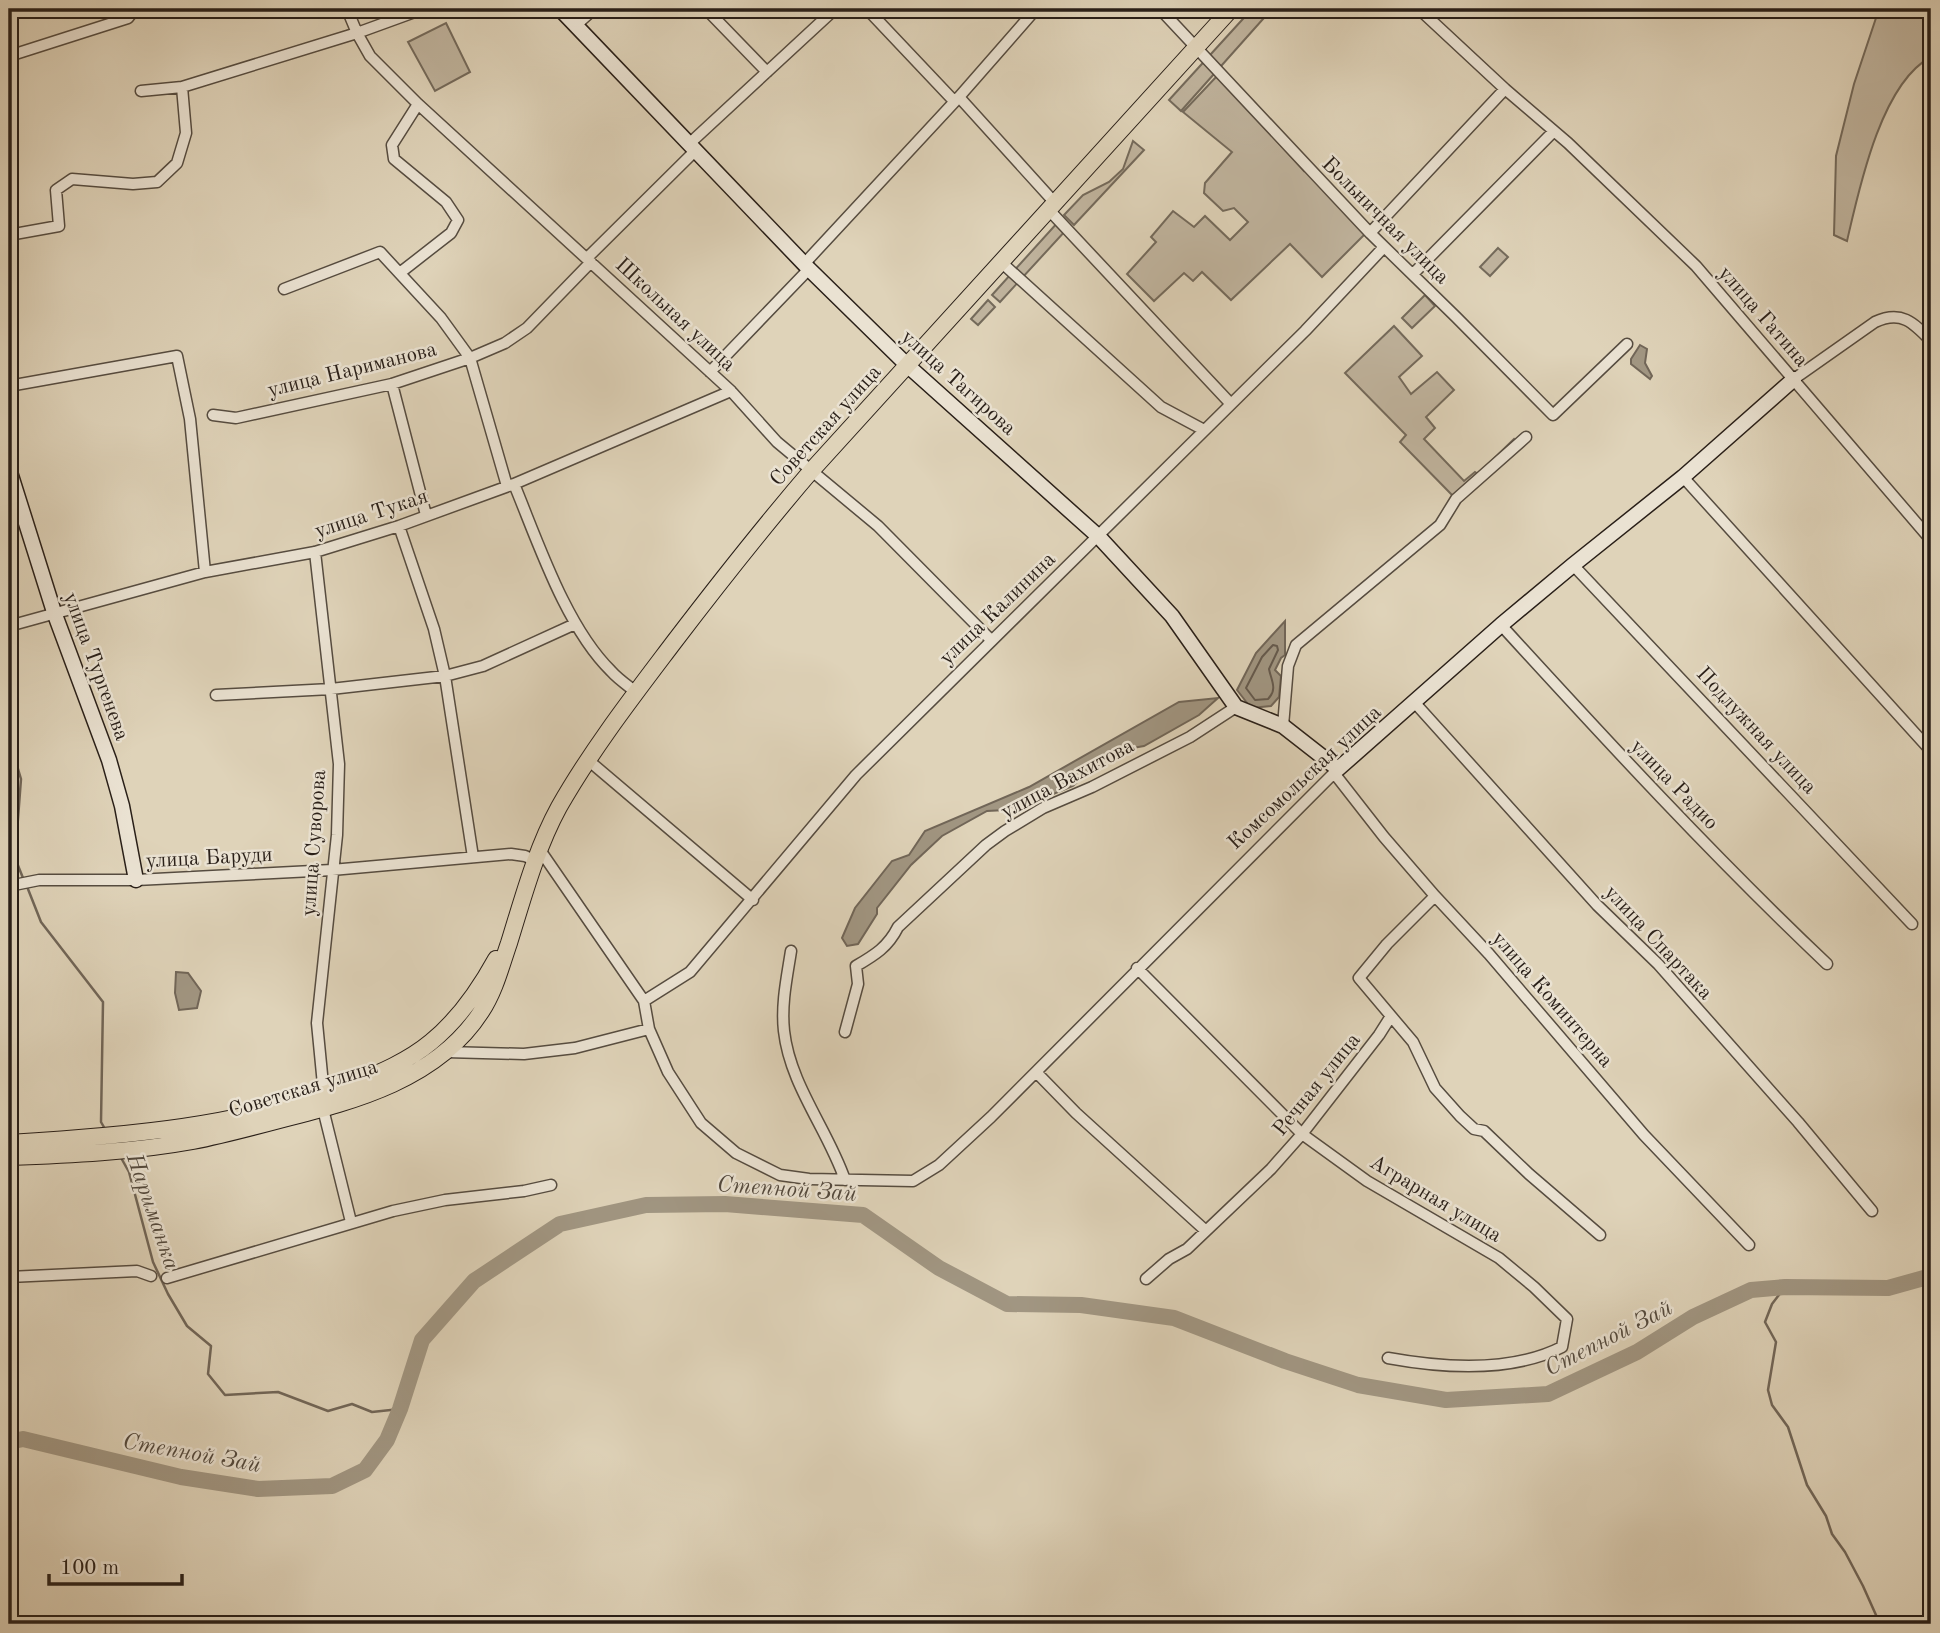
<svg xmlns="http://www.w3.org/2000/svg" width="1940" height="1633" font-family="'Old Standard TT',serif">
<rect width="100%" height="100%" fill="#dfd3b9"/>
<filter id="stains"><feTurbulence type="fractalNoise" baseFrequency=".00286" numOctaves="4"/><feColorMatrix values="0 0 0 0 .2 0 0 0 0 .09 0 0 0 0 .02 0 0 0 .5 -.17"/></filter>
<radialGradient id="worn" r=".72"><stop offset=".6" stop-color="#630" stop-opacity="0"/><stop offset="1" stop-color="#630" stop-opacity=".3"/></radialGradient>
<path fill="#c0b49e" stroke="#746a5b" stroke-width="2" d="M1252 9 1263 19 1181 111 1169 100Z
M1879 9H1931V57C1881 83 1859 189 1847 241L1834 235 1836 156 1854 84Z
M446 23 470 72 435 91 408 42Z
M1217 76 1304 171 1308 167 1367 232 1322 277 1290 244 1231 300 1202 272 1193 281 1184 273 1154 301 1127 274 1156 242 1151 237 1173 211 1194 227 1205 216 1230 240 1248 222 1234 208 1223 211 1204 193 1205 183 1232 152 1183 112Z
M1133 141 1144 150 1074 225 1064 215 1083 195 1109 182 1123 169Z
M1059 221 1067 229 1000 302 992 295Z
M1498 248 1508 257 1490 276 1480 267Z
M1425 295 1435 306 1412 328 1402 318Z
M988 300 995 307 978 325 971 319Z
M1394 326 1422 356 1399 377 1411 394 1437 372 1454 390 1426 417 1435 428 1424 439 1464 481 1475 472 1478 474 1514 439 1518 444 1456 499 1400 442 1406 435 1345 373Z"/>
<path fill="#a19682" stroke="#716658" stroke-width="2" d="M1640 345 1647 349 1645 363 1652 376 1650 379 1631 364V359Z
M1285 621V655L1281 658 1275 670 1281 676 1279 697 1271 706 1251 708 1237 690 1256 653Z
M1218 698 1199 715 1144 746 1127 749 1089 771 1073 786 1051 795 1038 791 1006 810 987 811 942 836 911 865 877 908V914L858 944 847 946 842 938 855 908 892 861 909 855 925 831 1029 787 1179 702Z
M176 972 188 973 201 991 197 1008 179 1010 175 993Z"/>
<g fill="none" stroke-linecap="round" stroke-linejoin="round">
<path stroke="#655a4d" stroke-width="2" d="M1273 645 1277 646 1278 650 1269 669C1271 680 1278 689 1268 699L1255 700 1246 688 1262 657Z"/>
<path stroke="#716658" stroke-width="2.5" d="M9 739 21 779 15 858 23 878
M26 884 41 922 103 1002 101 1122 105 1129
M120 1156 129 1172 153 1262 168 1294 187 1326 211 1346 208 1374 225 1395 278 1392 328 1411 352 1404 372 1412 400 1409
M1785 1287 1772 1304 1765 1322 1776 1342 1768 1390 1772 1405 1788 1427 1807 1485 1826 1516 1832 1534 1845 1552 1863 1586 1880 1624"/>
<path stroke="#a19682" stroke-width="16" d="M9 1442 23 1439 181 1477 258 1489 332 1486 365 1470 387 1440 400 1409 422 1340 474 1281 560 1224 646 1205 725 1204 863 1215 939 1268 1007 1304 1081 1305 1174 1318 1285 1361 1358 1385 1446 1400 1548 1394 1637 1352 1693 1317 1751 1290 1785 1287 1888 1288 1931 1276"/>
<g stroke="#564c40" stroke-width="13">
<path id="street" d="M347 9 357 33 370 56 418 104 731 391 777 442 878 526 991 640
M706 9 767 72
M867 9 954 101
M1160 9 1370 233 1456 317 1553 415 1627 344
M1419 9 1505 89 1568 143 1696 266 1931 540
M575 26 594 9
M9 56 128 18 135 9
M141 91 182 87 357 33 423 9
M959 97 1055 203
M689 144 835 9
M1049 210 1230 403
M1370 233 1505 89
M9 235 59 226 56 190 72 179 133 184 157 182 177 163 186 133 182 87
M587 258 695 151
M1001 262 1161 407 1204 430
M804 264 959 97 1036 9
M401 272 451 233 458 220 446 202 394 159 392 145 418 104
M1413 274 1554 131
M284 289 380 252 441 318 470 358 507 486
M710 372 809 269
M1794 379 1875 322C1901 310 1913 322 1931 341
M392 384 426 515
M9 386 177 356 190 419 205 572
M213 415 236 418 392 384 470 358 505 343 527 328 591 262
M1683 477 1931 751
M514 484C538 542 566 627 611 671 618 679 627 685 636 692
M399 526 434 629 445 676 473 857
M315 552 339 764 337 835 317 1023 324 1095
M1573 565 1912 924
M1501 625C1607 741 1713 856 1827 964
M9 626 205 572 315 552 399 526 514 484 731 391
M216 695 331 689 445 676 483 666 575 624
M1415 703 1597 905 1658 964 1798 1122 1872 1211
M1283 726 1288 666 1296 645 1440 525 1456 499 1526 437
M588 760 753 900
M1334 773 1384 837 1435 896 1489 954 1644 1135 1749 1245
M540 850 644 1001 649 1029 668 1072 701 1123 736 1153 780 1175 809 1179 913 1181 939 1165 991 1117 1338 769
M9 886 39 880H136L332 870 511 854 525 856 536 861
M791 951C787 977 781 1004 784 1031 790 1085 828 1130 845 1180
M1137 968 1302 1134 1367 1181 1499 1258 1534 1287 1567 1319 1562 1347C1511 1373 1443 1368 1388 1358
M644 1001 690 972 856 775 1305 331 1384 247
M1391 1016 1413 1042 1435 1088 1460 1116 1474 1129 1484 1131 1529 1174 1600 1235
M845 1032 858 984 856 966C875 955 888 947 898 927L986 845 1005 831 1043 808 1092 787 1190 737 1236 707
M446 1052 524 1054 575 1048 649 1029
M1036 1072 1076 1113 1206 1231
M323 1109 351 1222
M9 1277 137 1271 151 1276
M167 1278 393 1211 445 1200 524 1191 551 1185
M1146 1279 1169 1259 1187 1249 1271 1169 1302 1134 1379 1035 1391 1016 1359 978 1387 944 1435 896"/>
</g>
<g stroke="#291f18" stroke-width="17">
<path id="secondary" d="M560 9 809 269 907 365 1099 537 1172 616 1236 707 1283 726 1338 769 1501 625 1573 565 1683 477 1794 379
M9 469 54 612 109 760 122 806 136 880"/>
</g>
<g stroke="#291f18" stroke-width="18">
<path id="primary" d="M9 1143C124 1136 243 1127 352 1084 380 1073 408 1061 431 1042 459 1019 479 990 496 959
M9 1157C70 1155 133 1152 193 1141 223 1135 253 1127 283 1119 355 1101 438 1079 481 1012 495 991 501 966 509 943 523 898 536 849 559 807 592 749 634 695 674 642 719 583 764 526 812 470L1231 9"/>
</g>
<use href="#street" stroke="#eae2d2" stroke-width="10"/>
<use href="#secondary" stroke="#eae2d2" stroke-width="14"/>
<use href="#primary" stroke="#dfd3b9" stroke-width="16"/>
</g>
<g text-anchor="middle" stroke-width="5" stroke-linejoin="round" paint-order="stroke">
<g font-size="21" fill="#291f18" stroke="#eae2d2">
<text transform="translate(1386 220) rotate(45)" y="7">Больничная улица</text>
<text transform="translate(676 314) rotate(43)" y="7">Школьная улица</text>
<text transform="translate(1764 316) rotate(49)" y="7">улица Гатина</text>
<text transform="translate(352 369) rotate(-14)" y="7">улица Нариманова</text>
<text transform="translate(959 382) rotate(42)" y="7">улица Тагирова</text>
<text transform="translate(825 425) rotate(-48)" y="7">Советская улица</text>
<text transform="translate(371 513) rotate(-18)" y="7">улица Тукая</text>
<text transform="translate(997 608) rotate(-44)" y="7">улица Калинина</text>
<text transform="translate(97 666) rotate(70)" y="7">улица Тургенева</text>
<text transform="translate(1757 730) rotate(47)" y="7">Подлужная улица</text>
<text transform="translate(1304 777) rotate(-43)" y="7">Комсомольская улица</text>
<text transform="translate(1067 778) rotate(-28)" y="7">улица Вахитова</text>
<text transform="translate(1675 784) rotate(46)" y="7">улица Радио</text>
<text transform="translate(313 843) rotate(-86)" y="7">улица Суворова</text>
<text transform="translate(209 857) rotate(-3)" y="7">улица Баруди</text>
<text transform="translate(1659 942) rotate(47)" y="7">улица Спартака</text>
<text transform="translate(1553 999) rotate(49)" y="7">улица Коминтерна</text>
<text transform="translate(1316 1084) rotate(-51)" y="7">Речная улица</text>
<text transform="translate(303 1088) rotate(-17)" y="7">Советская улица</text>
<text transform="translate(1436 1198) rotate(31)" y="7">Аграрная улица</text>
</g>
<g font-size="23" font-style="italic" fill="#53493d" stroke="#eae2d2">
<text transform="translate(787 1188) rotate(4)" y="8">Степной Зай</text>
<text transform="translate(154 1211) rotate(71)" y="8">Нариманка</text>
<text transform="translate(1608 1337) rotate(-27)" y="8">Степной Зай</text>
<text transform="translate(192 1452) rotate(10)" y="8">Степной Зай</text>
</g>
</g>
<rect width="1940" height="1633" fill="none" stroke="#dfd3b9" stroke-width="35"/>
<rect x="10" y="10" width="1919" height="1612" fill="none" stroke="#291f18" stroke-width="3.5"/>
<rect x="18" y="18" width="1905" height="1598" fill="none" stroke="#291f18" stroke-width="2"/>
<path d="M49 1574v10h133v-10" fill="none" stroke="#291f18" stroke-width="3.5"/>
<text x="60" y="1574" font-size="21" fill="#291f18" stroke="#eae2d2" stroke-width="5" paint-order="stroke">100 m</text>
<rect width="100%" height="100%" filter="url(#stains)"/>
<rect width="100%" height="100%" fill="url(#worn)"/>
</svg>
